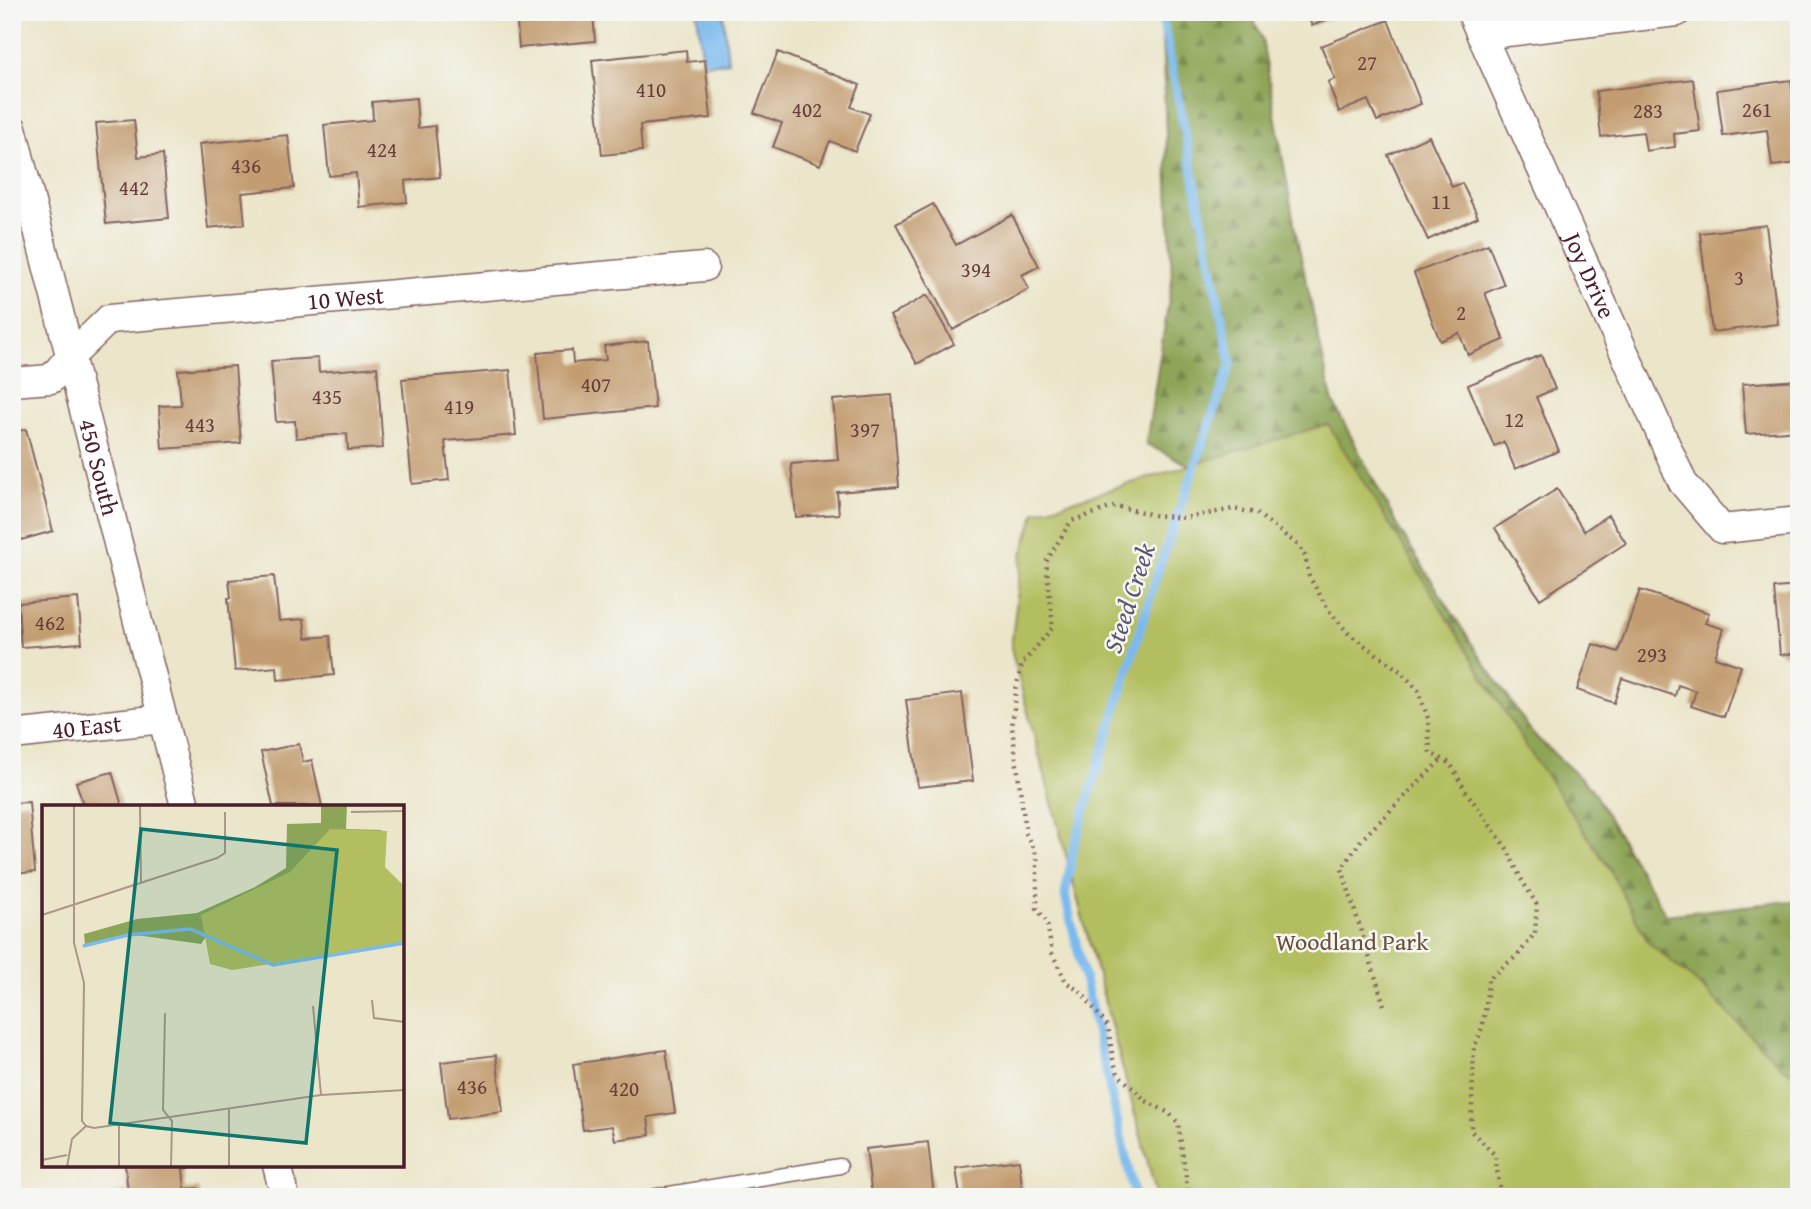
<svg xmlns="http://www.w3.org/2000/svg" width="1811" height="1209" font-family="'Gentium Book Plus',serif">
<defs>
<pattern id="forest-firs" width="22" height="20" patternUnits="userSpaceOnUse" patternTransform="scale(1.75)"><rect width="22" height="20" fill="#8da556"/><path d="M5 1l3.5 6h-7zM16 11l3.5 6h-7z" fill="#758647"/></pattern>
</defs>
<rect width="100%" height="100%" fill="#f6f6f2"/>
<filter id="ink" filterUnits="userSpaceOnUse"><feTurbulence type="fractalNoise" baseFrequency=".0143" numOctaves="2"/><feDisplacementMap in="SourceGraphic" scale="14" xChannelSelector="R" yChannelSelector="G"/><feConvolveMatrix kernelMatrix="1 2 1 2 8 2 1 2 1" color-interpolation-filters="sRGB"/></filter>
<filter id="wash" filterUnits="userSpaceOnUse"><feTurbulence type="fractalNoise" baseFrequency=".00686" numOctaves="4" result="noise"/><feDisplacementMap in="SourceGraphic" scale="28" xChannelSelector="R" yChannelSelector="G"/><feGaussianBlur stdDeviation="1.57" result="paint"/><feColorMatrix in="noise" values="0 0 0 0 0 0 0 0 0 0 0 0 0 0 0 0 0 1.4 0 .05"/><feComposite in="paint" operator="in"/></filter>
<g filter="url(#wash)">
<rect width="100%" height="100%" fill="#ebe5c9"/>
<path fill="url(#forest-firs)" stroke="#6c6240" stroke-width="2" d="M1161 12H1251L1262 39 1295 229 1332 400 1399 529 1477 652 1533 734 1591 788 1666 915 1799 900V1197L1244 492 1146 444 1172 280Z"/>
<path fill="#b2be5f" stroke="#7e6e45" stroke-width="2" d="M1328 424 1527 748 1608 866 1648 942 1696 982 1783 1068 1799 1076V1197H1157L1011 649 1022 555 1035 512Z"/>
<path fill="#7abaee" stroke="#626c8c" stroke-width="2" d="M697 12H723L728 62 703 64Z"/>
<g fill="none" stroke-linecap="round" stroke-linejoin="round">
<path stroke="#7abaee" stroke-width="9" d="M1135 1197 1065 895 1074 846 1159 568 1231 363 1161 12"/>
</g>
<g id="blocks">
<path fill="#c39d71" d="M516 12H593L595 41 519 48Z
M1306 12H1345L1312 26Z
M1388 20 1421 104 1377 121 1368 100 1339 112 1328 82 1335 79 1321 46Z
M686 50 687 62 705 60 711 118 640 125 642 151 602 155 592 60Z
M778 52 860 85 851 107 870 114 855 151 830 141 820 165 773 147 782 123 754 113Z
M1693 79 1700 131 1674 134 1675 147 1646 151 1643 132 1601 137 1596 91Z
M1791 80 1799 138V163L1772 166 1767 130 1723 136 1717 90Z
M416 98 418 128 435 126 440 177 405 181 407 202 359 207 356 173 329 176 324 125 373 120 372 102Z
M134 120 138 157 163 154 169 218 106 224 96 123Z
M288 135 294 188 242 193 245 224 208 228 199 144Z
M1429 136 1452 187 1462 183 1478 217 1428 240 1388 155Z
M933 204 956 245 1012 215 1039 266 1022 275 1029 289 953 330 896 224Z
M1766 225 1778 324 1712 332 1700 233Z
M1488 244 1504 285 1485 293 1504 340 1468 355 1459 333 1440 341 1414 273Z
M927 295 954 344 917 364 890 316Z
M648 341 655 408 543 419 537 353 572 350 573 363 606 360 604 346Z
M1541 355 1555 389 1536 397 1559 451 1515 469 1504 442 1494 446 1468 385Z
M318 358 319 372 377 367 383 448 348 450 347 434 296 438 295 421 276 422 271 361Z
M235 366 241 443 162 449 159 406 181 405 178 370Z
M510 370 516 435 445 441 449 480 412 484 402 379Z
M1799 380V430L1746 434 1742 384Z
M892 395 899 487 837 492 839 514 796 517 791 464 838 460 833 400Z
M26 429 53 531 21 540 12 507V433Z
M1557 489 1584 531 1608 515 1626 543 1540 599 1495 528Z
M274 576 279 621 304 619 306 638 330 636 334 675 278 680 277 667 235 671 228 598H231L229 580Z
M1799 586V653L1780 655 1774 588Z
M1640 590 1709 613 1705 623 1724 629 1715 657 1741 666 1724 717 1691 706 1696 691 1678 685 1675 696 1622 678 1614 703 1577 690 1593 644 1618 652Z
M78 598 82 643 21 647 18 603Z
M962 693 973 781 918 787 906 700Z
M299 744 303 762 312 760 322 806H273L261 752Z
M112 772 122 806H79L83 804 76 782Z
M29 802 35 872 12 874V803Z
M666 1050 675 1113 648 1117 650 1135 615 1140 612 1126 583 1130 573 1064Z
M496 1055 503 1112 448 1119 441 1062Z
M928 1142 934 1197H872L866 1149Z
M1019 1160 1023 1195 987 1197V1192L960 1196 956 1168Z
M125 1165H189V1168L183 1169 185 1189 198 1188 200 1197H114V1193L128 1192Z"/>
</g>
</g>
<g filter="url(#ink)">
<use href="#blocks" fill-opacity="0" stroke="#826462" stroke-width="2"/>
<g fill="none" stroke-linecap="round" stroke-linejoin="round">
<g stroke="#826462" stroke-width="17">
<path id="lane" d="M651 1197 840 1166"/>
</g>
<g stroke="#826462" stroke-width="31">
<g id="street">
<path id="s1" d="M1471 12 1683 483 1722 529 1799 521"/>
<path d="M1481 35 1677 12"/>
<path id="s2" d="M12 128 185 806"/>
<path id="s3" d="M12 382 51 379 71 356 109 319 704 267"/>
<path id="s4" d="M12 735 163 719"/>
<path d="M277 1165 285 1197"/>
</g>
</g>
<path stroke="#826462" stroke-width="4.5" stroke-dasharray="2 5" stroke-linecap="butt" d="M1384 1005 1342 869 1361 840 1442 759
M1189 1197 1178 1123 1169 1113 1146 1101 1118 1074 1113 1059 1108 1027 1082 993 1066 982 1052 953 1047 923 1037 908V856L1026 834 1012 727 1016 688 1022 664 1053 627 1046 562 1071 521 1116 506 1154 515 1185 518 1233 509 1256 513 1298 545 1305 556 1309 576 1329 611 1349 634 1400 671 1418 690 1428 718 1430 753 1450 763 1465 790 1507 849 1520 877 1537 905 1535 933 1518 955 1488 979C1486 1003 1486 1025 1474 1047L1471 1131 1495 1155 1500 1192 1503 1197"/>
<use href="#lane" stroke="#fff" stroke-width="14"/>
<use href="#street" stroke="#fff" stroke-width="28"/>
</g>
</g>
<g text-anchor="middle" stroke-width="5" stroke-linejoin="round" paint-order="stroke">
<g font-size="21" fill="#683e3c">
<text x="1367" y="70">27</text>
<text x="651" y="97">410</text>
<text x="807" y="117">402</text>
<text x="1757" y="117">261</text>
<text x="1648" y="118">283</text>
<text x="382" y="157">424</text>
<text x="246" y="173">436</text>
<text x="134" y="195">442</text>
<text x="1441" y="209">11</text>
<text x="976" y="277">394</text>
<text x="1739" y="285">3</text>
<text x="1461" y="320">2</text>
<text x="596" y="392">407</text>
<text x="327" y="404">435</text>
<text x="459" y="414">419</text>
<text x="1514" y="427">12</text>
<text x="200" y="432">443</text>
<text x="865" y="437">397</text>
<text x="50" y="630">462</text>
<text x="1652" y="662">293</text>
<text x="472" y="1094">436</text>
<text x="624" y="1096">420</text>
</g>
<g font-size="24" fill="#4a1f2b" stroke="#f6f6f2">
<text dy="8" stroke="none"><textPath href="#s1" startOffset="289">Joy Drive</textPath></text>
<text dy="8" stroke="none"><textPath href="#s3" startOffset="360">10 West</textPath></text>
<text dy="8" stroke="none"><textPath href="#s2" startOffset="350">450 South</textPath></text>
<text dy="8" stroke="none"><textPath href="#s4" startOffset="75">40 East</textPath></text>
</g>
<g font-size="24" fill="#694f3b" stroke="#f6f6f2">
<text x="1352" y="950">Woodland Park</text>
</g>
<g font-size="26" font-style="italic" fill="#5b556f" stroke="#f6f6f2">
<text transform="translate(1129 598) rotate(-72)" y="9">Steed Creek</text>
</g>
</g>
<g transform="translate(42 805)">
<rect width="362" height="362" fill="#ebe5c9"/>
<path d="M279 0H305L304 24 340 25 169 124 159 139 87 129 43 140 42 129 95 114 155 108 213 82 244 63 245 19 279 18Z" fill="#8da556"/>
<path d="M288 24 345 26 343 62 362 81V138L190 165 168 159 159 110 248 67Z" fill="#b2be5f"/>
<path fill="none" stroke="#7abaee" stroke-width="3.5" d="M41 141 86 130 148 124 231 160 363 138"/>
<path fill="none" stroke="#ab968a" stroke-width="2" d="M32 0V138L42 178 40 316 44 321M98 0 99 78M309 7 363 6M0 110 175 53 183 48V7M330 195 332 213 363 217M271 201 279 290M123 208 121 305 130 316 129 362M187 303V362M77 320V362M44 321 52 323 279 290 363 285M0 355 25 350M25 362 30 334 44 321"/>
<path fill="#0f766e" fill-opacity="0.15" stroke="#0f766e" stroke-width="3.5" d="M99 24 295 45 264 338 68 318Z"/>
<rect width="362" height="362" fill="none" stroke="#4a1f2b" stroke-width="3.5"/>
</g>
<rect width="1811" height="1209" fill="none" stroke="#f6f6f2" stroke-width="42"/>
</svg>
